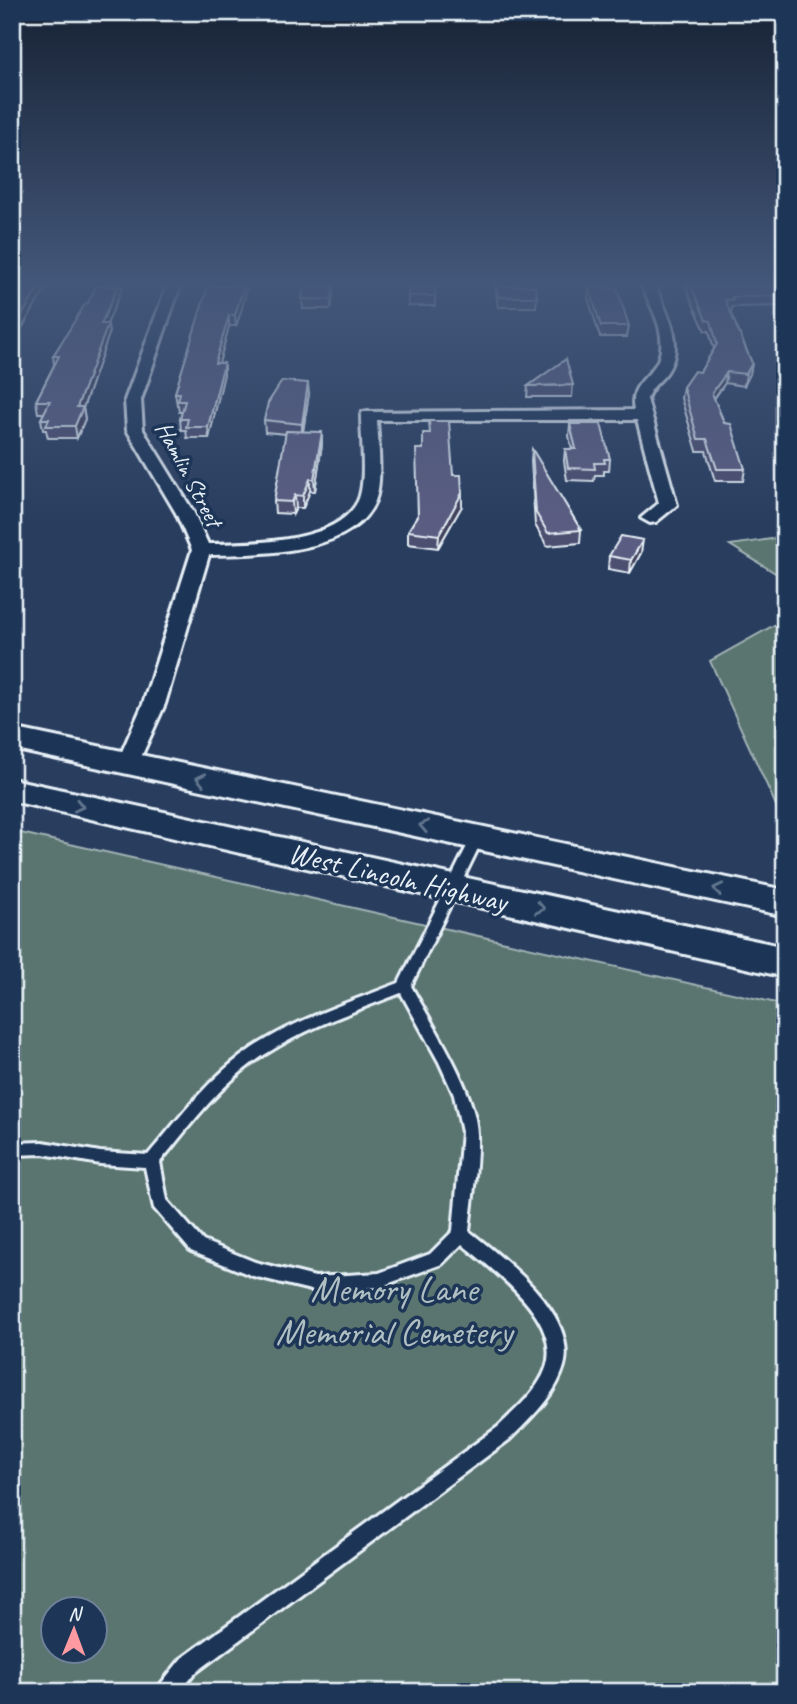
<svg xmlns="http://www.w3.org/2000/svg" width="797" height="1704" font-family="Caveat,sans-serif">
<rect width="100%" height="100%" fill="#293d5f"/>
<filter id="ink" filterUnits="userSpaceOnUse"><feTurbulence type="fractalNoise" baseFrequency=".0143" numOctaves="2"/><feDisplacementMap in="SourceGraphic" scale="14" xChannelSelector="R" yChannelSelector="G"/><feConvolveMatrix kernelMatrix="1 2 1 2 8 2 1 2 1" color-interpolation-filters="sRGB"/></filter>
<g filter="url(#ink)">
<path fill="#5a7470" stroke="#a1b2b4" stroke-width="2" fill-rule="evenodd" d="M785 537V579L730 545Z
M785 619V825L710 661Z
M12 831 785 1005V1692H12ZM52 1610H94V1652H52Z"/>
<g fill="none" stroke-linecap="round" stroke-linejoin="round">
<g stroke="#e8f1f8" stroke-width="6">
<path id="lane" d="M477 834 483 838 411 986C432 1024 476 1091 477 1134 478 1164 472 1201 469 1231 504 1259 578 1314 564 1366 556 1395 531 1418 510 1439L195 1673 180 1692H157L160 1685 181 1659 498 1427C514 1411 538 1391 546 1368 563 1320 493 1270 462 1244L442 1264 379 1287 315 1291 253 1276 191 1251 154 1208 145 1167 100 1164 43 1154 12 1155V1143L43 1142 100 1152 148 1155C177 1121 204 1084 240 1057 286 1022 345 1004 399 983L471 838ZM401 993 439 1062 454 1095 462 1132 453 1231 430 1254 379 1273 315 1277 255 1262 203 1241 167 1200 160 1162C188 1128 215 1091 251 1064 296 1031 350 1013 401 993Z"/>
</g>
<g stroke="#e8f1f8" stroke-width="6">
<path id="street" d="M167 286H180L141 400 143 430 194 513 208 544C249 543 336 545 358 501 367 482 361 437 361 415L363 412 634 410C627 381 659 376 661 349 664 327 650 305 642 286H655C667 314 686 343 667 372 660 382 650 387 647 399L677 505 656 522 650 523 641 518 659 503 637 420H377C378 442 383 481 375 501 353 555 257 554 209 555L165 704 136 768H120L117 763 143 704 192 550 176 513 127 430 125 400Z"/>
</g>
<g stroke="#e8f1f8" stroke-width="6">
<path id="primary" d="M12 728 785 890V916L12 749Z
M12 779 785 947V977L12 801Z"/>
</g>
<use href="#lane" fill="#1d3557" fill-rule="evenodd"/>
<use href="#street" fill="#1d3557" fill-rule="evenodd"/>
<use href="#primary" fill="#1d3557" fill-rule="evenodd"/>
</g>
<path fill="#4d506f" stroke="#e8f1f8" stroke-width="2" d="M96 286H123L107 324 109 334 83 408 85 419 77 438H48L46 430H43L41 419 44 413H38L36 401 54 365 53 356 88 303Z
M208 286 242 308 236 326H229L219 363 224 374 209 438H187L186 430H181L180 419 182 412H179L178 405H177L175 393Z
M304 286H334L331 309H303L302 299Z
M408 286H435V306H408Z
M495 286H535L537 297 536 307H498Z
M685 286H785V306L732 307V311H730L752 363 750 374 744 386 725 383 714 399 745 469 743 481H715L706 451H697L681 398 683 387 700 372 714 349 709 331H705Z
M589 287 629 326 627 337H600L588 298Z
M573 385 572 397H527L528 386Z
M309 394 303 432 322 444 315 491H310L303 508H296L293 514 275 513 274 501 286 434 265 432 264 420Z
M570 424 610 459 609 471H604V475H595L594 481 567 480 564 461 565 449H572L569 436Z
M532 449 581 530 580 543 547 546 535 525 531 461Z
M453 475 462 506 438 548 408 544V531L417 516Z
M641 553 630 573 608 569 609 556Z"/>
<path fill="#3f415a" stroke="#e8f1f8" stroke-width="2" d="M40 286H47L12 345V331Z
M118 286H123L103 334 101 324Z
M244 286H247L242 308 236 326 235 315Z
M333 286H334L331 309V300Z
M229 315V326L216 374 215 363Z
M108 324 109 334 83 408 85 419 77 438 75 426 77 407Z
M224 363V374L209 438 208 427Z
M752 363 750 374 744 386 746 374Z
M727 372 725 383 710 404 712 393Z
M308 383 309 394 302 435V424Z
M322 432V444L315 491 314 479Z
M310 479V491L303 508V496Z
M462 493V506L438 548 439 535Z
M295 495 296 508 293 514 292 502Z
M643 540 641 553 630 573 631 560Z"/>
<path fill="#5a5d81" stroke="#e8f1f8" stroke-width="2" d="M12 286H40L12 331Z
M96 286H118L101 324H108L77 407H83L75 426H46L49 419H41L50 401H36L59 356H53L85 304 88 303Z
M208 286H244L235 315H229L215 363H224L208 427H186L188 419H180L185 401H178L180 393H175Z
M304 286H333L331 300 302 299Z
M408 286H435V296H408Z
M497 286H535L537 297H498Z
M691 286H785V296L732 297 733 300H725L752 363 746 374 727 372 712 393 724 423 731 424 745 469H717L707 439H698L683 387 694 371 700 372 717 344 711 321 706 320Z
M589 287 617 288 629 326H601Z
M566 359 573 385 528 386Z
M282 381 308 383 302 424 264 420 268 403Z
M429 421H449L453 475H461L462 493 439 535 408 531 418 516 416 449H423V433H430Z
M570 424H601L610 459H604L605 463H594L595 469 568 468 565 449H576Z
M286 431 322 432 314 479H310L303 496 295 495 292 502 274 501Z
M532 449 581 530 548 533 536 513Z
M621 536 643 540 631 560 609 556Z"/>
<defs><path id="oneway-chevron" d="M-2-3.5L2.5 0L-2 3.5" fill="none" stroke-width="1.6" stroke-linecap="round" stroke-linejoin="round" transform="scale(1.75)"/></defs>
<g stroke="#64778f">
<use href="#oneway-chevron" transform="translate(201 779) rotate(-168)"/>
<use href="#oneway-chevron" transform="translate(79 806) rotate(13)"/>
<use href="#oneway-chevron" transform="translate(424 826) rotate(-168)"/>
<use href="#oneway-chevron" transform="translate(718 889) rotate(-168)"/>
<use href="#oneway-chevron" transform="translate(540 908) rotate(12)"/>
</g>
</g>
<linearGradient id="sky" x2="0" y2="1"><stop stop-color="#172234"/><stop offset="0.54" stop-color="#43577a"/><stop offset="1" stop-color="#43577a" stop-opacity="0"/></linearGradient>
<rect width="797" height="525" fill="url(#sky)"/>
<g text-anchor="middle" stroke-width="7" stroke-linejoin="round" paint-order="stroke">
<g font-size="24" fill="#e8f1f8" stroke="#1d3557">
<text transform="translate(189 474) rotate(62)" y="8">Hamlin Street</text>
</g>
<g font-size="30" fill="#e8f1f8" stroke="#1d3557">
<text transform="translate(398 877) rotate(13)" y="10">West Lincoln Highway</text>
</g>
<g font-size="37" fill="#afbfc2" stroke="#1d3557">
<text x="394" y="1301">Memory Lane<tspan x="394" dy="43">Memorial Cemetery</tspan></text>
</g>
</g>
<rect width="797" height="1704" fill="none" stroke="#1d3557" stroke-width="42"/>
<rect x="21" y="21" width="755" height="1662" fill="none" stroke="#e8f1f8" stroke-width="2.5" filter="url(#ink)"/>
<g transform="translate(74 1630) rotate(1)"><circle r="33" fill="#1d3557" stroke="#6e8097" stroke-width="2"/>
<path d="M0-5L12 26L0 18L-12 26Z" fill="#ff9aa2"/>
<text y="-10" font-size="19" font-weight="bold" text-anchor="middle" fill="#e8f1f8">N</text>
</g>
</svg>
